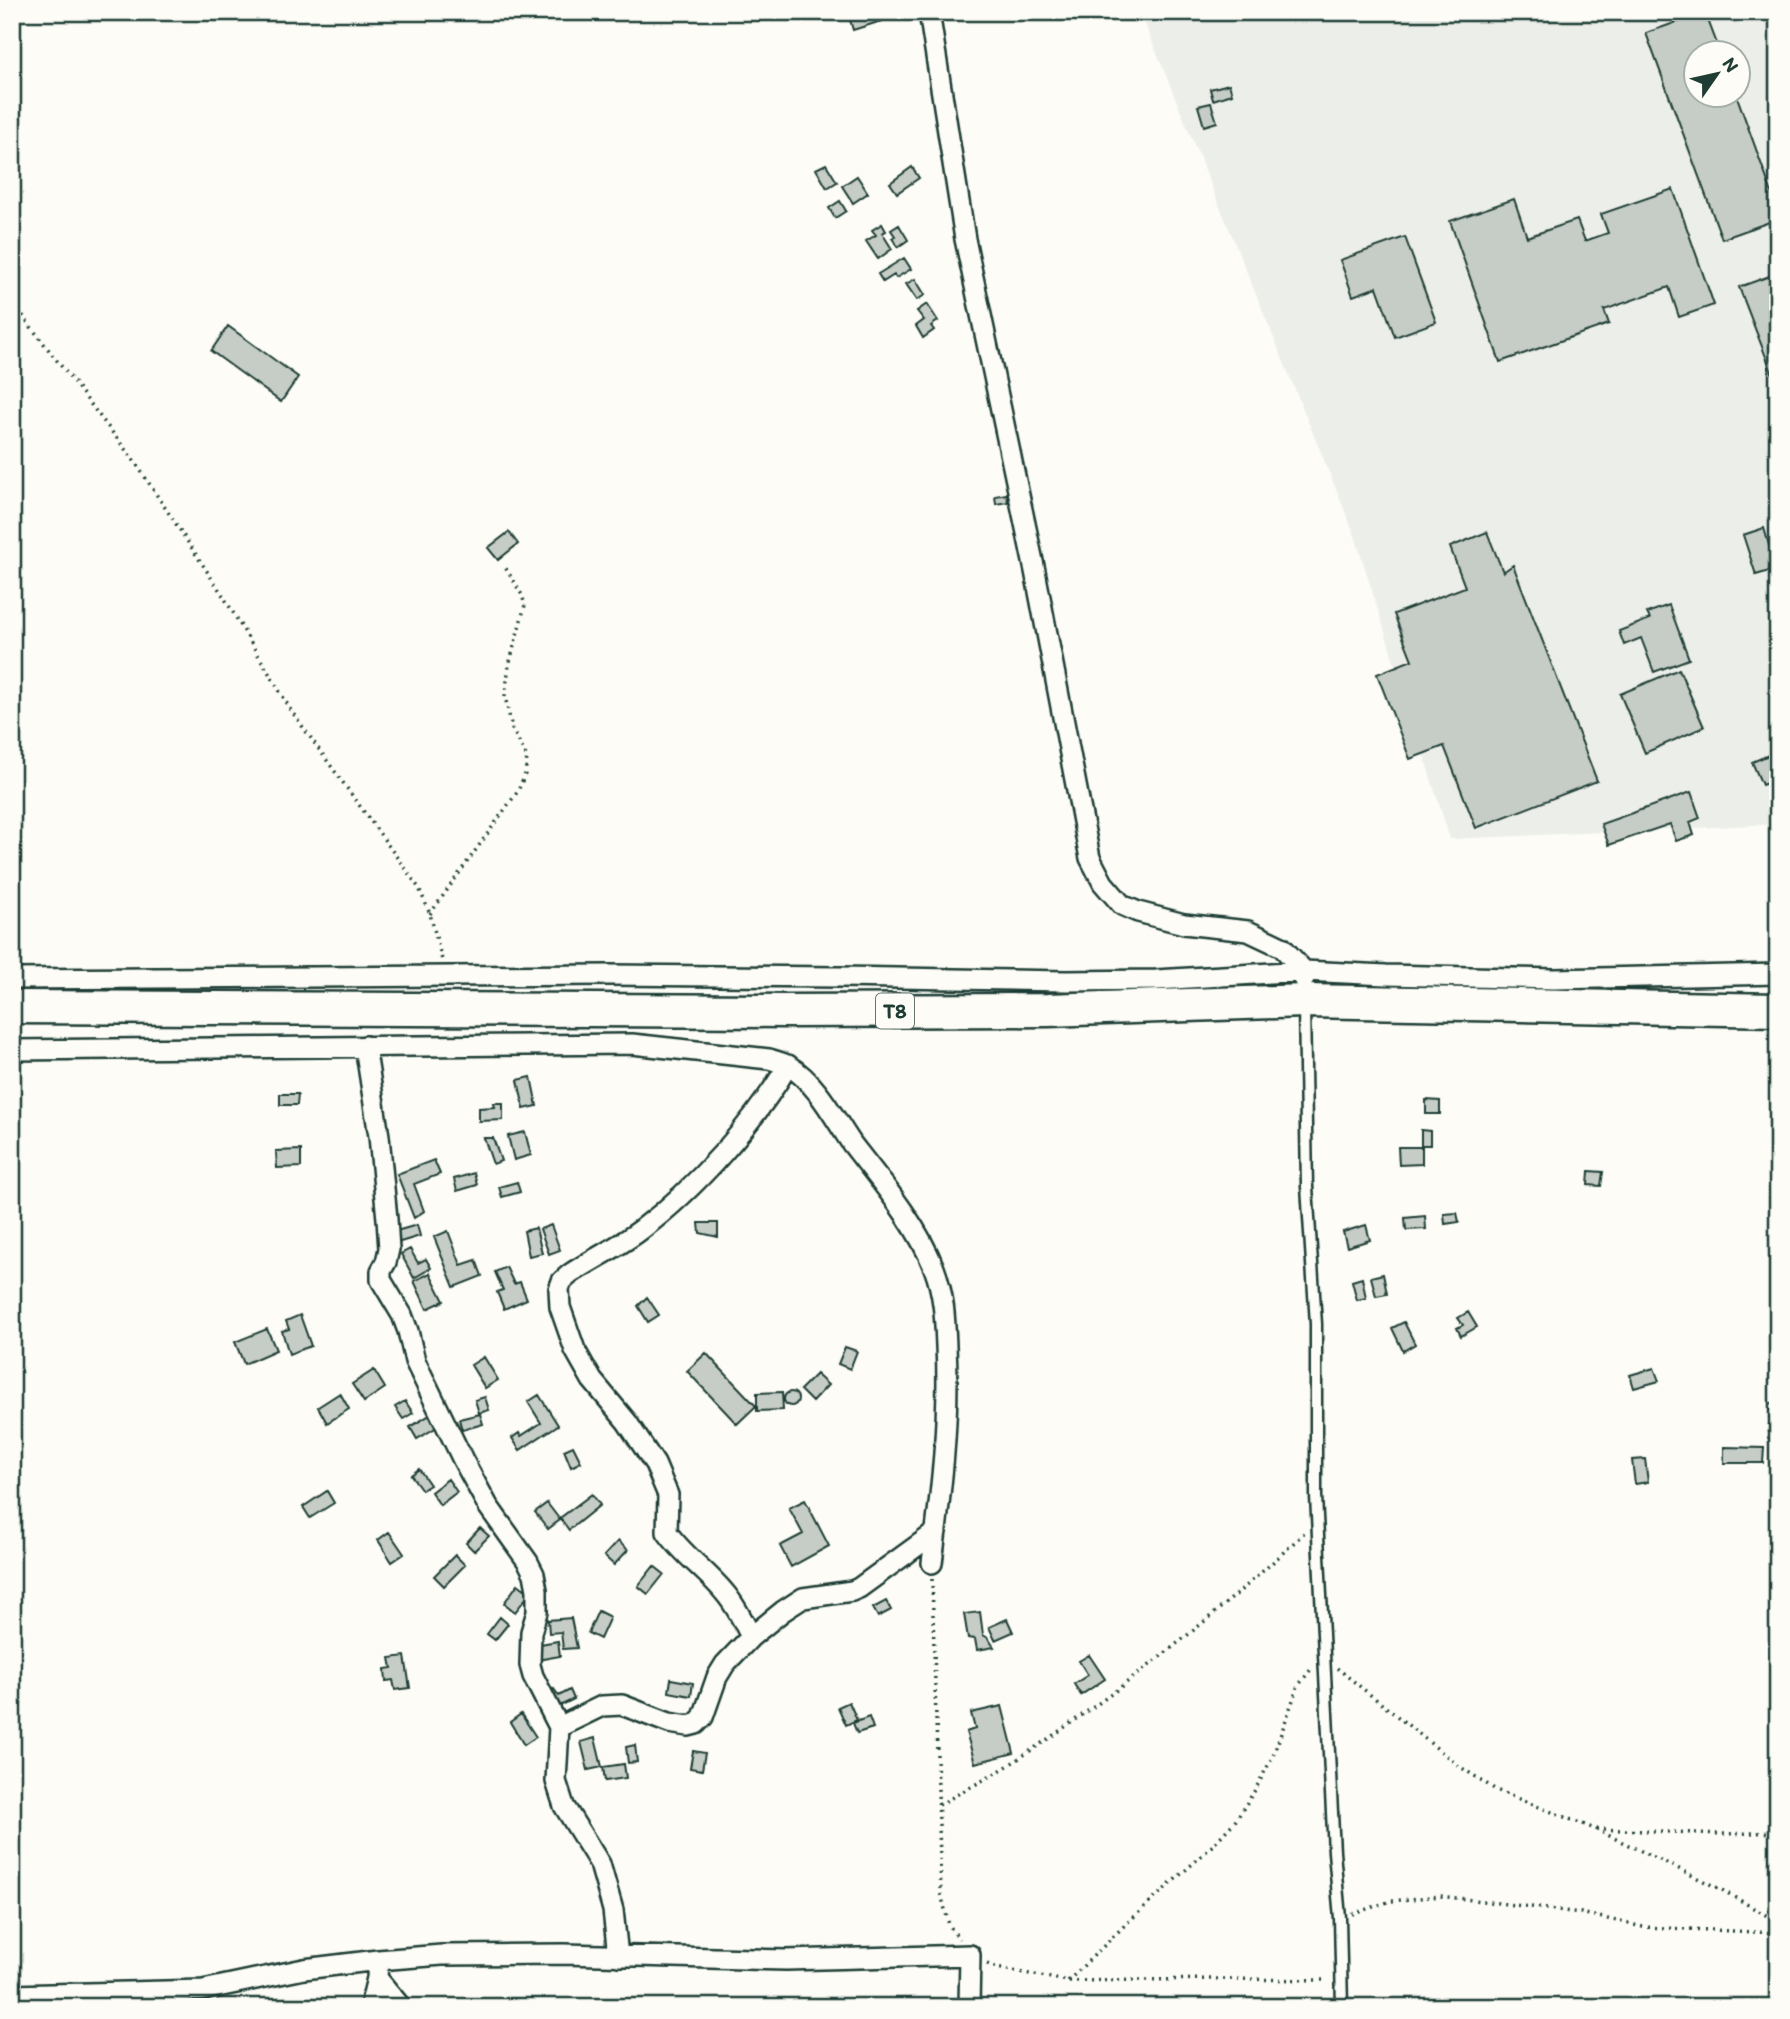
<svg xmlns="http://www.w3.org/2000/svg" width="1790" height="2019" font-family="Itim,sans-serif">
<rect width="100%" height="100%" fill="#fdfcf7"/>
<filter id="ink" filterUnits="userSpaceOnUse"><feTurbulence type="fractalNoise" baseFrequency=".0143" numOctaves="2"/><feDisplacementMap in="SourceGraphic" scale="14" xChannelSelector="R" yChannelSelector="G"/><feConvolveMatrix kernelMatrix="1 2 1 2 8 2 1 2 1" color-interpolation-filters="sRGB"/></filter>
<g filter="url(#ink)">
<path fill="#eceee9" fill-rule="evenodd" d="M1140 12H1778V824L1450 839 1354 533ZM1696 52H1738V94H1696Z"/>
<path fill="#c6cdc7" stroke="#1f3d34" stroke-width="2" d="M875 12H889L891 18 853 30 850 20Z
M1705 12 1720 52H1696V94H1736L1778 210V219L1722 239 1646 33Z
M1229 84 1232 94 1213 100 1210 89Z
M1211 103 1217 122 1204 126 1198 106Z
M826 164 837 182 827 188 816 169Z
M912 167 919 178 897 193 890 183Z
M857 176 868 193 853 203 842 186Z
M1673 189 1714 305 1679 317 1669 287 1604 310 1609 324 1500 362 1450 221 1514 199 1527 237 1577 220 1585 241 1608 233 1601 214Z
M840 201 846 211 835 218 829 208Z
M882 224 886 231 882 233 892 249 878 259 866 241 876 235 872 230Z
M899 225 908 240 898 247 892 238 895 236 891 230Z
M1405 237 1436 322 1395 337 1377 287 1353 296 1340 260Z
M904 258 911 269 896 278 894 275 883 282 878 274Z
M1778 273V388L1739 287Z
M915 279 925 295 917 300 906 284Z
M927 304 938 321 931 326 934 330 923 338 916 326 924 320 917 311Z
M228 326 298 377 281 402 211 351Z
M1007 494 1008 502 996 504 995 496Z
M1764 528 1776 569 1756 575 1743 535Z
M509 532 518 544 498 560 488 548Z
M1487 532 1503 572 1513 565 1597 781 1476 828 1444 746 1410 759 1377 674 1412 660 1394 614 1465 587 1450 547Z
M1669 605 1689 659 1654 672 1641 638 1624 645 1619 631 1650 619 1647 613Z
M1679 669 1704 727 1645 753 1620 694Z
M1778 751V779L1762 785 1752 762Z
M1691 792 1700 818 1690 822 1694 835 1676 841 1670 824 1609 845 1601 824Z
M531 1077 537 1106 524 1109 518 1080Z
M280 1094H298L297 1105H280Z
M1426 1100 1440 1101V1114H1426Z
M494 1103H503V1120L479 1121V1108L495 1107Z
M1421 1130 1430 1131V1145H1421Z
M525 1132 531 1155 514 1160 508 1136Z
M484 1138H493L501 1161 493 1164Z
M1398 1147H1422V1164L1399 1165Z
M301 1150V1167L277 1168 276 1151Z
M434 1160 440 1174 414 1184 424 1211 414 1218 397 1174Z
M1589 1171 1603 1172 1601 1186 1588 1185Z
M474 1173 477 1185 457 1191 454 1179Z
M517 1182 520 1192 502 1197 499 1187Z
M1457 1213 1459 1222 1445 1224 1444 1214Z
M1425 1216 1426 1229 1406 1230 1405 1218Z
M699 1223H718V1237L700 1233Z
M417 1225 420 1236 397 1243 393 1232Z
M551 1225 560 1250 549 1254 540 1229Z
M1366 1225 1370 1240 1347 1247 1343 1232Z
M536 1228 542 1253 529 1256 524 1231Z
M448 1231 461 1265 476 1260 482 1276 454 1287 434 1237Z
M410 1249 418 1263 426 1259 431 1268 414 1278 401 1254Z
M506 1267 514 1284 520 1282 527 1299 504 1309 497 1292 503 1290 495 1272Z
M430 1273 444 1301 427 1309 414 1281Z
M1383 1274 1387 1294 1376 1296 1371 1277Z
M1362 1278 1366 1298 1357 1300 1352 1281Z
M647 1297 659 1315 648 1322 638 1306Z
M1468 1312 1477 1327 1461 1336 1457 1328 1463 1325 1458 1318Z
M300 1315 311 1346 289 1354 282 1331 289 1329 286 1321Z
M1404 1322 1415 1344 1403 1351 1392 1328Z
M267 1329 276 1350 244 1364 235 1342Z
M845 1347 857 1351 850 1369 838 1364Z
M706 1353 756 1406 737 1424 687 1371Z
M484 1357 498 1380 485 1388 471 1365Z
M1654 1368 1659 1381 1634 1388 1630 1375Z
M374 1370 385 1388 364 1402 352 1384Z
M816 1374 828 1385 812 1402 800 1390Z
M784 1399a7 7 0 1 1 14 0a7 7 0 1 1-14 0Z
M782 1392 783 1410 757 1411V1393Z
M340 1393 349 1409 327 1423 318 1407Z
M539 1395 558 1425 520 1450 512 1438 519 1433 521 1436 541 1423 528 1402Z
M485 1397 489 1410 479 1413 475 1400Z
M405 1401 413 1413 403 1419 395 1407Z
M480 1414 483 1424 462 1430 459 1419Z
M430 1415 437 1427 417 1439 410 1427Z
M573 1446 581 1462 571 1467 564 1450Z
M1724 1447 1764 1448 1763 1463H1724Z
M1645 1459 1648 1482 1635 1484 1632 1460Z
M419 1469 430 1485 422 1490 411 1475Z
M448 1479 457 1492 440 1505 431 1492Z
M327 1491 334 1503 310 1518 303 1507Z
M592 1494 600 1505 569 1530 560 1518Z
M805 1500 829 1546 791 1567 780 1546 803 1534 789 1508Z
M547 1503 560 1520 548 1529 535 1512Z
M480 1528 489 1536 474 1551 466 1543Z
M389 1532 404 1554 392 1562 378 1540Z
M618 1541 628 1550 614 1565 604 1556Z
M455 1555 465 1565 444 1586 434 1576Z
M654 1566 664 1574 648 1594 638 1586Z
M518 1584 530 1593 515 1612 504 1603Z
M886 1601 891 1610 878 1617 873 1608Z
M598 1611 610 1617 600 1639 588 1633Z
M980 1612 983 1635 988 1638 994 1647 977 1650 975 1639 968 1638 964 1614Z
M500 1617 508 1624 495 1640 487 1634Z
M571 1618 577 1648 563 1649 561 1632 549 1633 548 1620Z
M1007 1619 1013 1632 995 1640 989 1627Z
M558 1641 560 1656 537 1660 534 1645Z
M1089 1655 1105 1679 1081 1695 1074 1684 1088 1675 1079 1661Z
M405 1656 410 1688 395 1690 393 1680 386 1681 385 1669 392 1668 390 1658Z
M671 1679 693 1683 691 1696 669 1692Z
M554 1689 559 1696 570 1690 574 1699 556 1708 547 1692Z
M849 1702 857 1720 846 1725 838 1707Z
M1002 1706 1014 1753 975 1763 966 1732 975 1729 971 1713Z
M521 1714 536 1737 524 1745 510 1722Z
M869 1717 873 1728 857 1733 853 1723Z
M595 1738 602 1767 588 1770 581 1742Z
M635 1745 637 1762 628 1763 626 1747Z
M693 1751 705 1753 702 1770 690 1768Z
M624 1764 626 1778 605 1781 603 1767Z"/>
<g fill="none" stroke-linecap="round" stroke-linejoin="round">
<g stroke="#1f3d34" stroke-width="15">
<path id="service" d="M1304 1005 1307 1187 1316 1324V1496L1334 1852 1340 1918 1342 2007"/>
</g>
<g stroke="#1f3d34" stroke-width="24">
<path id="minor" d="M929 12 965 239 1035 571 1090 858 1103 883 1122 905 1138 912 1184 924 1248 931 1282 947 1304 971V979
M12 979 609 975 840 977 1066 981 1156 980 1304 971 1386 975 1554 979 1778 974
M365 1046 379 1136 387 1219 389 1249 386 1262 381 1271V1280L402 1315 408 1331 415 1361 463 1460 488 1506 528 1562 534 1574 537 1590V1612L531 1632 530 1665 533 1676 559 1727 556 1781 564 1806 600 1864 613 1910 618 1956
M12 1050 632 1044 769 1059C776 1061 784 1063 789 1066 817 1083 834 1118 852 1144 882 1183 916 1222 934 1268 944 1294 945 1319 946 1346 950 1419 941 1491 932 1563
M751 1637C744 1622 736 1606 725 1593 707 1571 683 1555 667 1532L668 1495 655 1464 627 1422 592 1380 575 1350 560 1307 559 1289 562 1281 570 1274C593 1259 620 1246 642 1229 695 1189 755 1122 788 1065
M559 1727 602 1706 622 1705 669 1723 688 1726 696 1724 703 1717 717 1677 725 1664 751 1637 783 1611 803 1598 852 1591 859 1588 936 1532
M377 1978 401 2007
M12 1995 203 1990 304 1969 378 1960 442 1955 564 1954 786 1960 970 1955 969 2007
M370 2007 377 1978 378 1960"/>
</g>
<g stroke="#1f3d34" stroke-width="37">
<path id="trunk" d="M12 1007 786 1011 1048 1010 1304 1001 1778 1010"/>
</g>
<path stroke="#1f3d34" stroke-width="3.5" stroke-dasharray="2 5" stroke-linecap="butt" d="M12 297 25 319 135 462 222 594 292 712 419 888 430 914 442 960
M430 914 518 791 525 774 527 757 512 729 505 696 509 665 525 605 522 595 505 567
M1769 1439 1771 1404 1778 1396
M932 1579 941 1894 949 1925 959 1939
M1337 1668 1459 1766 1496 1790 1595 1829 1677 1868 1722 1890 1778 1922
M939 1805C962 1791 987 1779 1009 1765 1114 1696 1214 1619 1304 1533
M1597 1829 1722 1834 1778 1832
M1352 1914 1391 1901 1440 1896 1581 1913 1643 1927 1778 1933
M987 1964 997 1968 1068 1981 1218 1979 1327 1980
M1068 1981 1127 1923 1210 1848 1236 1820 1255 1790 1273 1756 1298 1686 1312 1668"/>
<use href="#service" stroke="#fdfcf7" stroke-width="10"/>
<use href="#minor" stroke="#fdfcf7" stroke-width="19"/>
<use href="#trunk" stroke="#fdfcf7" stroke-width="32"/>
</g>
</g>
<g text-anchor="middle" stroke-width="6" stroke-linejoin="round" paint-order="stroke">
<rect fill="#fdfcf7" stroke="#62766e" stroke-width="2" x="876" y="993.5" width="38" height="35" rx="5"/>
<g font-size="21" font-weight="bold" fill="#1f3d34">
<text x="895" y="1018">T8</text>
</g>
</g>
<rect width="1790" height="2019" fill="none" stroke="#fdfcf7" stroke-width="42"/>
<rect x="21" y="21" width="1748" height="1977" fill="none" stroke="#1f3d34" stroke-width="2.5" filter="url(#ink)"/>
<g transform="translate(1717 74) rotate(56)"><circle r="33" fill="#fdfcf7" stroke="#a4b0a9" stroke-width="2"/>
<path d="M0-5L12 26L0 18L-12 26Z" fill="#1f3d34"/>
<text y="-10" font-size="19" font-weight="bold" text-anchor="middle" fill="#1f3d34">N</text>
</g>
</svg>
